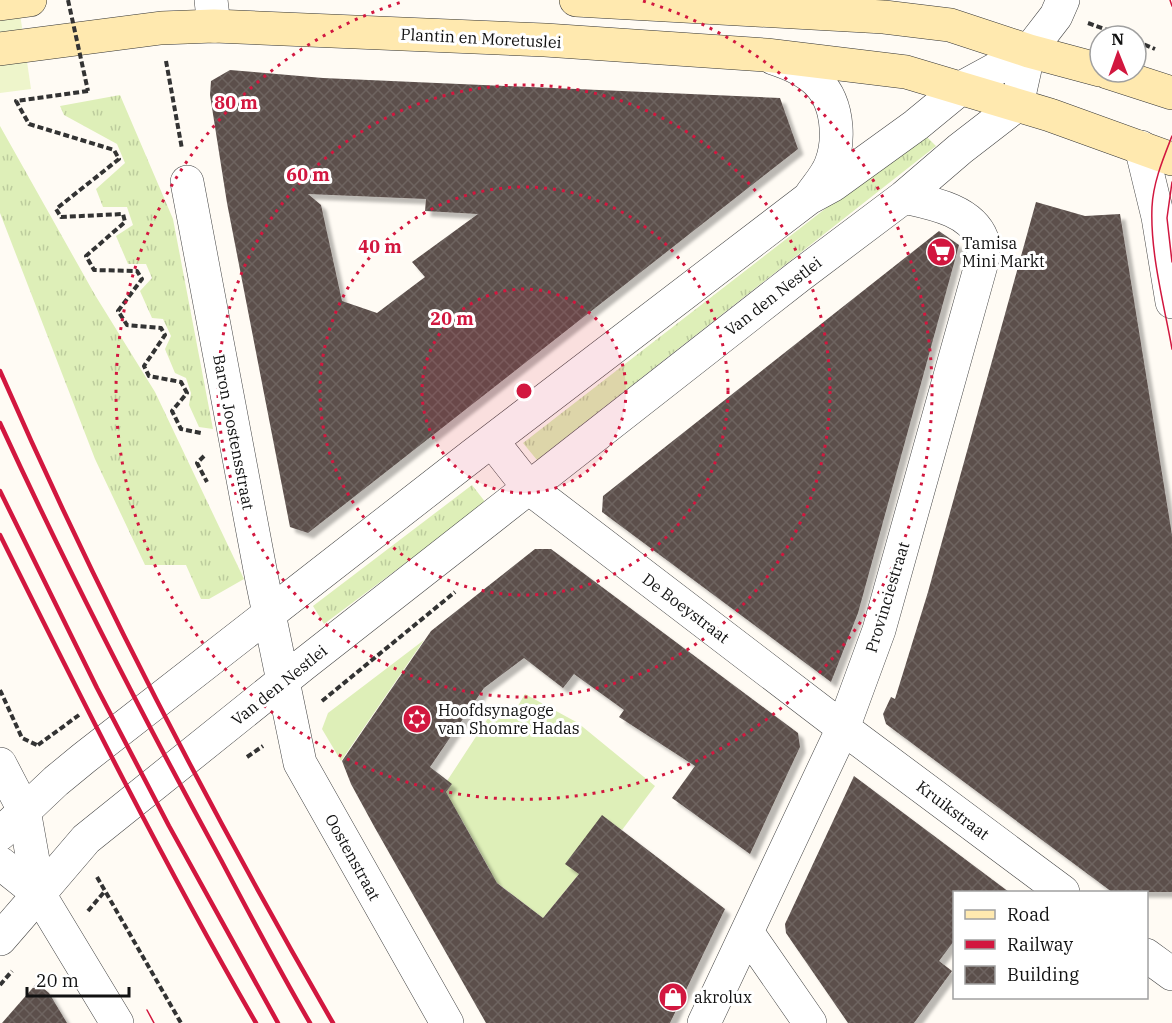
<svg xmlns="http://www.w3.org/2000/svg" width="1172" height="1023" font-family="'IBM Plex Serif',serif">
<defs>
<pattern id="grass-tufts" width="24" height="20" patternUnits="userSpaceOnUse" patternTransform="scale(1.5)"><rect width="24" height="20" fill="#deefb8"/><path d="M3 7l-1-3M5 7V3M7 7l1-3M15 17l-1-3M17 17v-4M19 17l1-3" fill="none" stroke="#bdcc9d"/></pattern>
<pattern id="building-cross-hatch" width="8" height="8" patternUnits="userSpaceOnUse" patternTransform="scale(1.5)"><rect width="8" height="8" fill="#5b4f4b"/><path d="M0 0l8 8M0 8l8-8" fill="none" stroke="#6e6461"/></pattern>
<filter id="shadow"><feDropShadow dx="5.5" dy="5.5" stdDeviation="1.5" flood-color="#0004"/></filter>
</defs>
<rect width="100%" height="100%" fill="#fffbf4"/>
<path fill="url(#grass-tufts)" d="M120 95 173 219 213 429 199 427 189 405 191 393 186 378 175 373 165 349 171 336 163 319 152 318 140 291 152 278 146 264H128L116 236 133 225 127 207H103L96 189 125 163 117 144 64 115 60 106Z
M0 126 95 295 155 392 244 579 209 599H201L186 565H145L95 459 0 213Z
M923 133 936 146 537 460 523 443Z
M472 485 486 503 324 624 313 606Z"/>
<path fill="#deefb8" d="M424 640 341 761 322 729 328 713Z
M525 694 578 723 655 786 622 830 602 816 579 874 543 918 488 876 486 874 490 870 459 815 439 804 451 784 447 781 496 706 513 714Z"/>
<path fill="#eef5cb" d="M0 0H18L31 89 0 93Z"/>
<path fill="url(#building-cross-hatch)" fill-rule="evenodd" filter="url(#shadow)" d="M230 70 323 78 780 98 798 149 308 533 290 527 227 203 210 95 211 81ZM308 194 426 199 425 211 478 214 412 262 425 277 377 313 342 301 321 205Z
M1036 202 1085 216 1120 214 1172 535V892H1112L886 724 883 714 891 697 895 699 928 592Z
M939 231 959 245 858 613 831 682 602 512 603 496Z
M535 549H551L798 733 800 747 750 854 672 798 695 766 619 717 624 710 574 674 563 688 524 658 484 688 430 767 452 784 446 792 497 883 543 918 579 874 565 864 602 815 725 909 670 1023H486L375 828 351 784 342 761 431 631Z
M854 776 1009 892H954V941L939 961 952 971 914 1023H848L786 933 785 924Z
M37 983 49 993 67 1023H2Z"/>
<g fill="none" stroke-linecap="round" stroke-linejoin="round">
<g stroke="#444" stroke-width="34">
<path id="minor" d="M211 0 214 26
M773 58C810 70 833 86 836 127 837 141 836 151 831 164 827 175 818 185 811 195
M1141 147 1158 217 1172 302
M187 182 262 580 300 763 447 1023
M492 441 529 488 843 728 1063 892
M0 834 56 781 84 758 473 455 809 198 833 185 916 125 961 88 1029 51
M0 863 39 894 117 1023
M39 894 86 839 304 664 799 276 904 197 960 149 1017 105 1029 51 1056 16 1063 0
M747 932 810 1023
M1146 955 1172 974
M704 1023 843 728 879 630 983 258C983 252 984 244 982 239 971 210 931 203 904 197"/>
</g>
<g stroke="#444" stroke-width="34">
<path id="tertiary" d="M0 764 24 810 39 894 0 939"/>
</g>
<g stroke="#333" stroke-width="34">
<path id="secondary" d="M576 0 884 17 950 25 1029 51 1100 70
M0 4 30 0
M0 49 161 28 214 26 545 40 766 55 906 72 1050 115 1172 159
M1107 72 1172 93"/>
</g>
<path stroke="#333" stroke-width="4" stroke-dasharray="6 3" stroke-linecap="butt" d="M1088 23 1124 36
M1136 41 1155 49
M166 61 182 149
M88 91 16 101 29 124 114 150 119 159 56 209 61 217 123 214 125 222 86 256 94 270 137 271 142 279 118 311 127 325 161 328 165 335 144 366 149 376 181 382 187 393 172 411 181 429 201 433
M204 456 197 463 207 482
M0 690 22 738 39 746
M322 701 455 592
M38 745 79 715
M247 757 263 746
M97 877 181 1023
M88 911 105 891
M0 985 12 971"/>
<use href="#minor" stroke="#fff" stroke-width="33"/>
<use href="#tertiary" stroke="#fff" stroke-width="33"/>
<use href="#secondary" stroke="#ffe9af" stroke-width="33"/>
<path stroke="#d2173f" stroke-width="1.5" d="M1170 0 1172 6
M1172 136C1163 159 1153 183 1152 207 1150 253 1164 304 1172 349
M1172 182 1167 218 1172 262
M147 1010 154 1023"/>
<path stroke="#d2173f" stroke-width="4.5" d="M0 371C98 595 211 812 333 1023
M0 423C68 571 143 717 221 860 250 915 279 970 310 1023
M0 491 97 688 169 826 278 1023
M0 535C82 700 164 864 256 1023"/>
<path stroke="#333" stroke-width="4" stroke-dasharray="6 3" stroke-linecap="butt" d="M68 0 88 91"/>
</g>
<circle cx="524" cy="391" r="102" fill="#d2173f" fill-opacity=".12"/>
<g fill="none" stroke="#d2173f" stroke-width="3" stroke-dasharray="3 6">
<circle cx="524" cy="391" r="102"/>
<circle cx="524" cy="391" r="204"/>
<circle cx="524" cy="391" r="306"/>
<path d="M643 1A408 408 0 1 1 405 1"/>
</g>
<defs>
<g id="supermarket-disc" transform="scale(1.5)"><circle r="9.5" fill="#d2173f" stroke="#fff"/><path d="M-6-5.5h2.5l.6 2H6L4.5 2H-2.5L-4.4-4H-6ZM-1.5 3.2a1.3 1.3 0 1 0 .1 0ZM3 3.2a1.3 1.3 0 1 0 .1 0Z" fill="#fff"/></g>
<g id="synagogue-disc" transform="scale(1.5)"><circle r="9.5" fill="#d2173f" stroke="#fff"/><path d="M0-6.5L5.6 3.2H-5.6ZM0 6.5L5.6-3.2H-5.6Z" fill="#fff"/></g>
<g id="shop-disc" transform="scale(1.5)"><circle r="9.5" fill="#d2173f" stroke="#fff"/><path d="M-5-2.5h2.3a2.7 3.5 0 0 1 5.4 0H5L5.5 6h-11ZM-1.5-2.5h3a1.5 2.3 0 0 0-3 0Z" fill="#fff"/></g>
</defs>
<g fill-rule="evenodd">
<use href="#supermarket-disc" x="941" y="252"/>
<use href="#synagogue-disc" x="417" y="719"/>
<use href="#shop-disc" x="673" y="997"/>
</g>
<g text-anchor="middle" stroke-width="6" stroke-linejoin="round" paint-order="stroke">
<g font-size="16" fill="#111" stroke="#fff">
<text transform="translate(481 38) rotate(3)" y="6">Plantin en Moretuslei</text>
<text transform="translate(773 296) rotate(-38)" y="6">Van den Nestlei</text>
<text transform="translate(234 432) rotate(79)" y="6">Baron Joostensstraat</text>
<text transform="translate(887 597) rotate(-73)" y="6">Provinciestraat</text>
<text transform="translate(686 608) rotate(37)" y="6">De Boeystraat</text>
<text transform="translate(279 685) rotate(-39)" y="6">Van den Nestlei</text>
<text transform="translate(953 810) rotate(37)" y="6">Kruikstraat</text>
<text transform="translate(353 857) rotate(61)" y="6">Oostenstraat</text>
</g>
<g font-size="16" fill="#111" stroke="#fff" text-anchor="start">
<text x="962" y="249">Tamisa<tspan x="962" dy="18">Mini Markt</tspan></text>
<text x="438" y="716">Hoofdsynagoge<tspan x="438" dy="18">van Shomre Hadas</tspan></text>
<text x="694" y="1003">akrolux</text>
</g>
</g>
<circle cx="524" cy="391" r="9" fill="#d2173f" stroke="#fff" stroke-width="3"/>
<g font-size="18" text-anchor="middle" font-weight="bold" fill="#d2173f" stroke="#fff" stroke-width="6" stroke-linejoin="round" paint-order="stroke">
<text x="236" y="109">80 m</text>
<text x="308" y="181">60 m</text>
<text x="380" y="253">40 m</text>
<text x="452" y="325">20 m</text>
</g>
<rect x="953" y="891" width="195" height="108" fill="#ffffff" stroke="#a0a0a0" stroke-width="1.5"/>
<rect x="965" y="910" width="30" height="9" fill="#ffe9af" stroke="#a0a0a0" stroke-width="1.5"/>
<text x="1007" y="921" font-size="18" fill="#111111">Road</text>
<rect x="965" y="940" width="30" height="9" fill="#d2173f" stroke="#a0a0a0" stroke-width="1.5"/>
<text x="1007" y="951" font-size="18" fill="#111111">Railway</text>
<rect x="965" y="966" width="30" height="18" fill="url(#building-cross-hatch)" stroke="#a0a0a0" stroke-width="1.5"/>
<text x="1007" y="981" font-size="18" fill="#111111">Building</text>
<g transform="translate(1118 54) rotate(359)"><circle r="28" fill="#ffffff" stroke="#a0a0a0" stroke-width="1.5"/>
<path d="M0-4.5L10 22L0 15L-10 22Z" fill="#d2173f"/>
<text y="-9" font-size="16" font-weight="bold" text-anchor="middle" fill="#111111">N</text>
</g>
<path d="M27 987v9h102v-9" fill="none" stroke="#111111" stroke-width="3"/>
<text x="36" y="987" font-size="18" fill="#111111" stroke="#ffffff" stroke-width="4.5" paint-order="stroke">20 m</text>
</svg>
